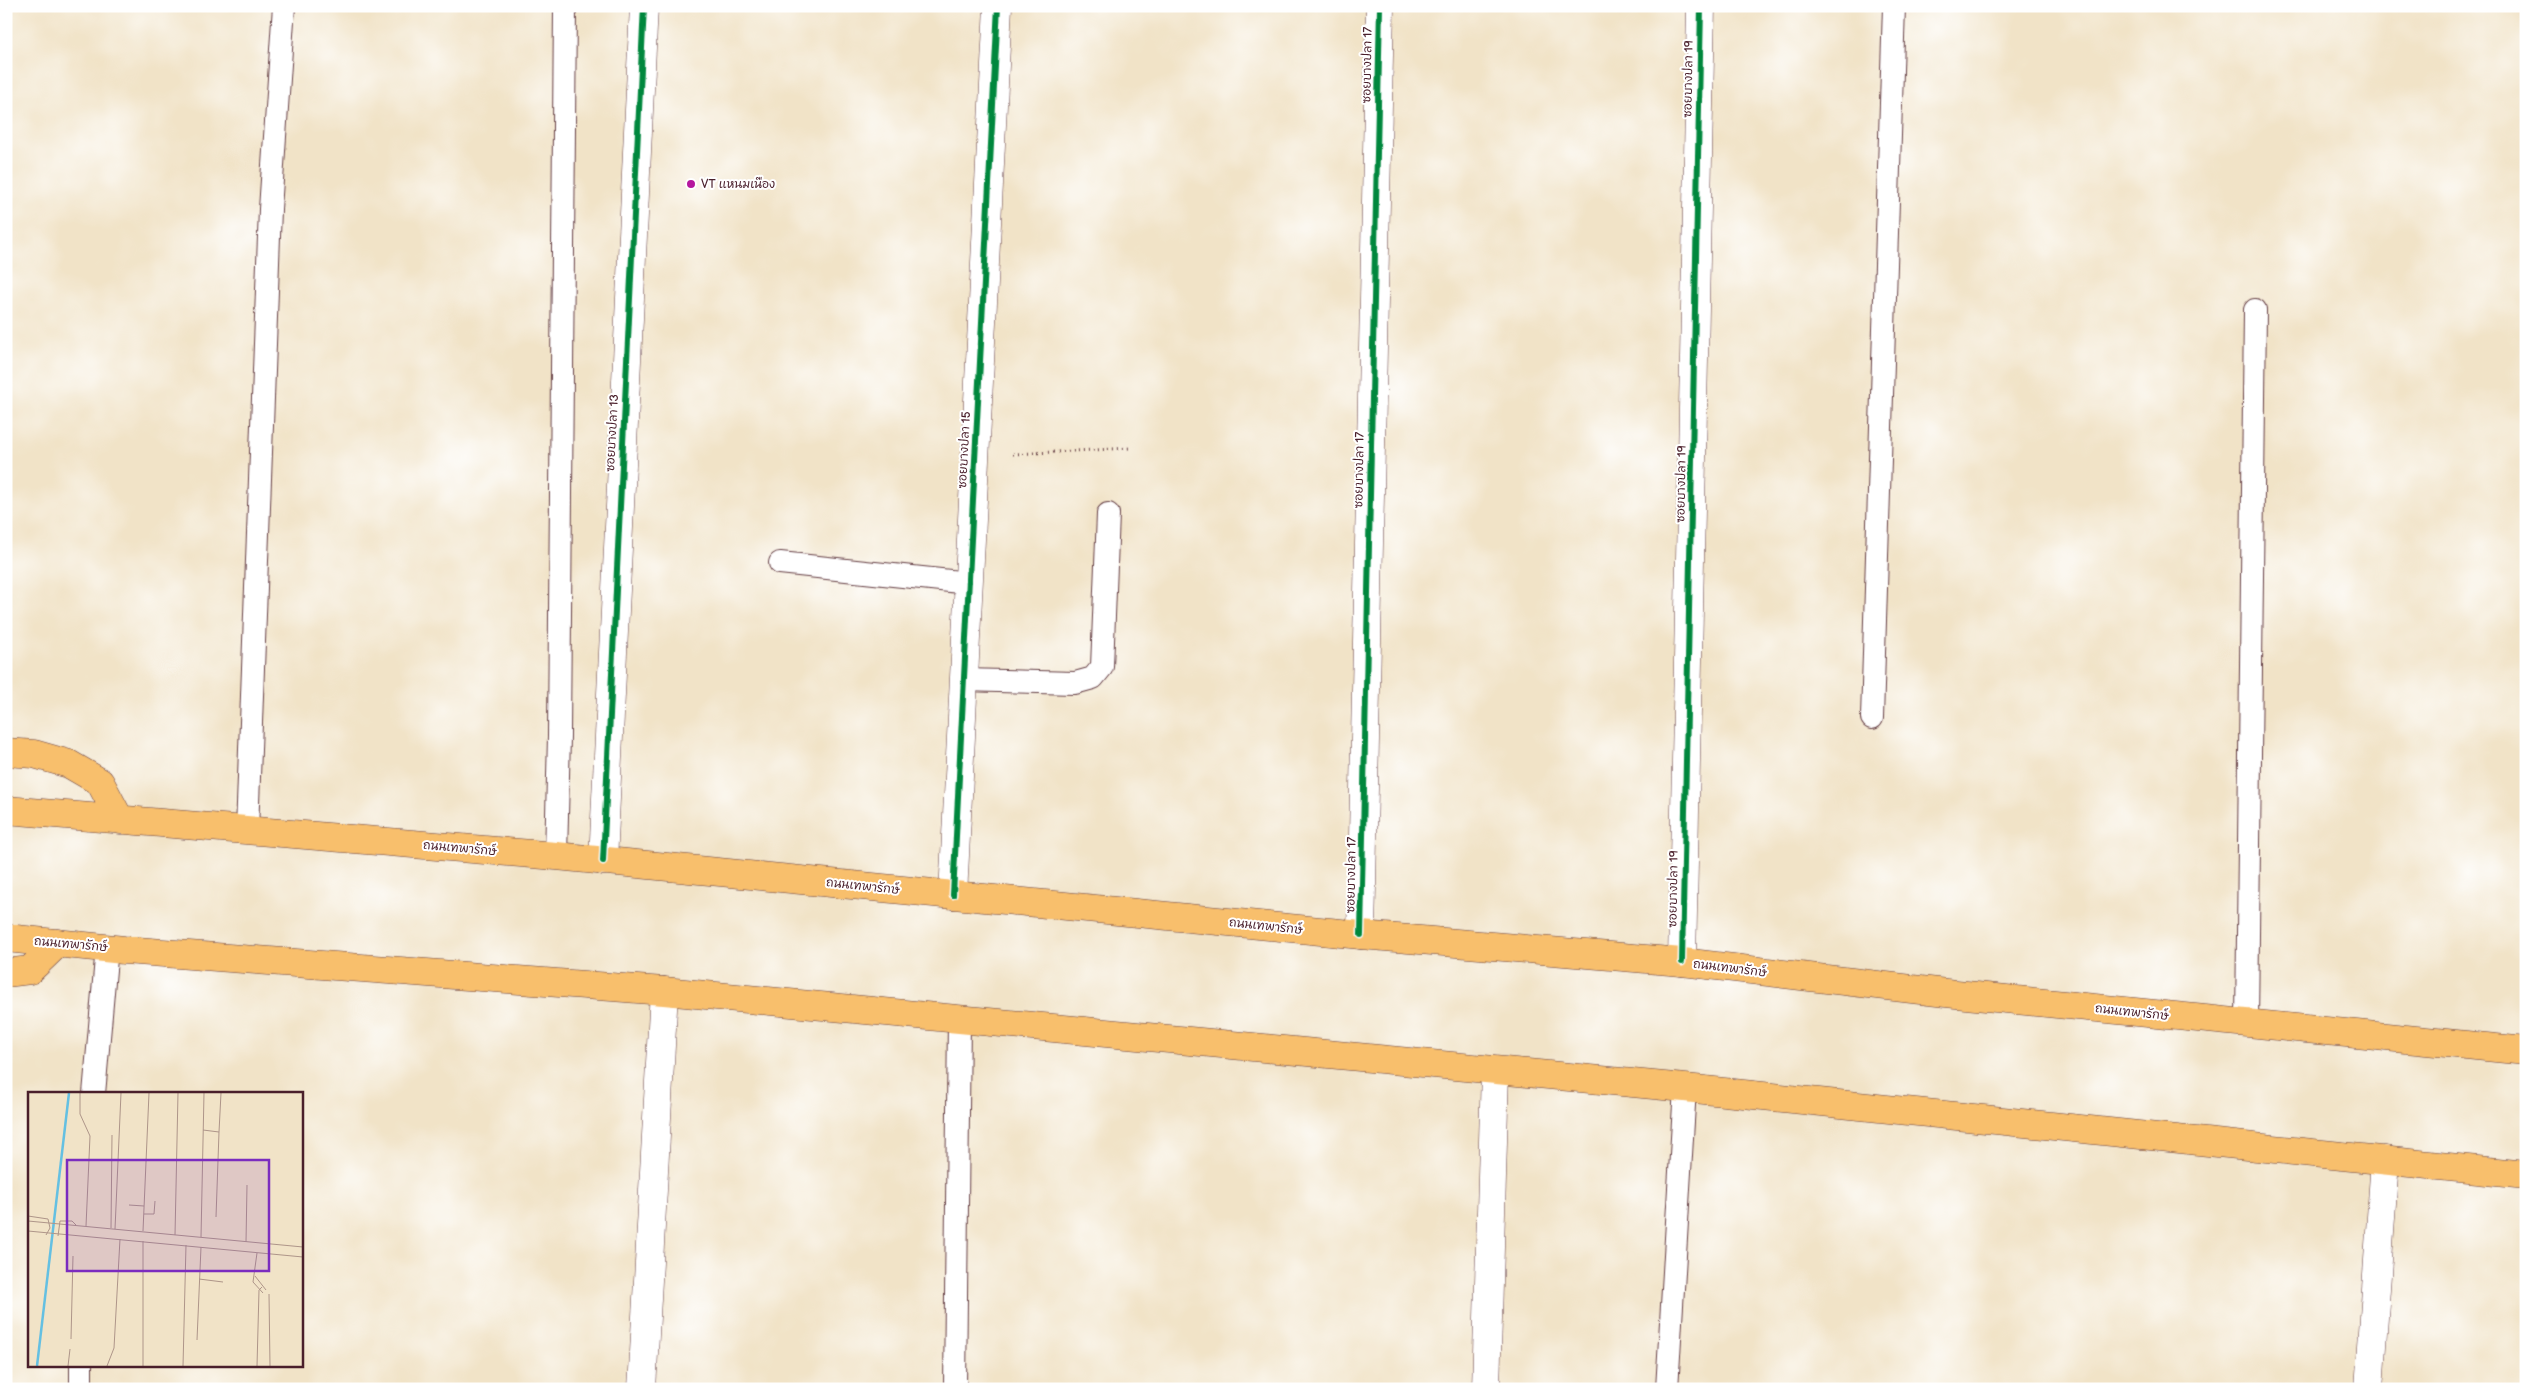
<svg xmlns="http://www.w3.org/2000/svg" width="2532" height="1395" font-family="'Balsamiq Sans','Playpen Sans Thai',sans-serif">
<rect width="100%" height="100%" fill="#fff"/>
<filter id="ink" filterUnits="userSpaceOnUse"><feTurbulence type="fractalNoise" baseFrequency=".02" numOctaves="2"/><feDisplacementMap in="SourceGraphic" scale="10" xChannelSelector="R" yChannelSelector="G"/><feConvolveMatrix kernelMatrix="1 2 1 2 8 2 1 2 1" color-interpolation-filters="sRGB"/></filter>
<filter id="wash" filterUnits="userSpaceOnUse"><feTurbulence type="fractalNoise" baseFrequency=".0096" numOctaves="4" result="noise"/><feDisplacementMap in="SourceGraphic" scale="20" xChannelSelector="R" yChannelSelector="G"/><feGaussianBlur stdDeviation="1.12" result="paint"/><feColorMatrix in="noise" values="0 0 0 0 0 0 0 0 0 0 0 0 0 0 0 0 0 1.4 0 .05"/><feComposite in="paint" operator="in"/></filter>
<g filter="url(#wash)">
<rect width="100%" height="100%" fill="#f1e3c7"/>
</g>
<g filter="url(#ink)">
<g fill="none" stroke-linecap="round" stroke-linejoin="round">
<g stroke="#633c42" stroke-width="24">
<path id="lane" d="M780 563 969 583
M964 680 1075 683 1093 678 1102 667 1108 514
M1872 718 1894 6
M247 831 270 209 284 6
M556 856 559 736 565 6
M2247 1023 2255 310
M94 1094 107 947
M81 1389V1366
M955 1389 959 1019
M1667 1389 1685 1088"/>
</g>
<g stroke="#633c42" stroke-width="29">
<path id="street" d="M603 861 644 6
M953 895 998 6
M1361 935 1380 6
M1682 962 1701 6
M642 1389 664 991
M1486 1389 1495 1071
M2369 1389 2385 1160"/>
</g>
<g stroke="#633c42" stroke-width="29">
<path id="primary" d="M6 752 34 754 69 764 100 782 120 820
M6 810 556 856 1361 935 1682 962 1946 993 2526 1051
M6 938 124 950 664 991 1685 1088 2526 1175
M6 973 30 970 58 943"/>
</g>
<path stroke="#633c42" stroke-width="3" stroke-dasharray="1 4" stroke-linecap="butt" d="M1013 454 1131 448"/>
<use href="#lane" stroke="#fff" stroke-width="22"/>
<use href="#street" stroke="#fff" stroke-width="28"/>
<use href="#primary" stroke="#f8bf6c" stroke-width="28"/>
<g stroke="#fff" stroke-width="9">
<path id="cycleway" d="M603 861 644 6
M953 895 998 6
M1361 935 1380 6
M1682 962 1701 6"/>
</g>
<use href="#cycleway" stroke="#00873e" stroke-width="6"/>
</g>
</g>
<circle fill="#b5179e" stroke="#fff" stroke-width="2" cx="691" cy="184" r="5"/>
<g text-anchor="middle" stroke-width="4" stroke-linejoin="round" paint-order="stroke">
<g font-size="12" fill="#4a1f2b" stroke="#fff">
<text transform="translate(1367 65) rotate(-89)" y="4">ซอยบางปลา 17</text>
<text transform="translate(1688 79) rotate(-89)" y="4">ซอยบางปลา 19</text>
<text transform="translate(612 433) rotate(-87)" y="4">ซอยบางปลา 13</text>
<text transform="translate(964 450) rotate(-87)" y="4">ซอยบางปลา 15</text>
<text transform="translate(1359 470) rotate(-89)" y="4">ซอยบางปลา 17</text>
<text transform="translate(1681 484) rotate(-89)" y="4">ซอยบางปลา 19</text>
<text transform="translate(460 848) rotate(5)" y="4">ถนนเทพารักษ์</text>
<text transform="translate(1351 875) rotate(-89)" y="4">ซอยบางปลา 17</text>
<text transform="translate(863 886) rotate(6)" y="4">ถนนเทพารักษ์</text>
<text transform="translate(1673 889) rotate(-89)" y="4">ซอยบางปลา 19</text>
<text transform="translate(1266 926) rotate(6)" y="4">ถนนเทพารักษ์</text>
<text transform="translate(71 944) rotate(5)" y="4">ถนนเทพารักษ์</text>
<text transform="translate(1730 968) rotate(7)" y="4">ถนนเทพารักษ์</text>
<text transform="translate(2132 1012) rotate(6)" y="4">ถนนเทพารักษ์</text>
</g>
<g font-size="12" fill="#4a1f2b" stroke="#fff" text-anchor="start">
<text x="701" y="188">VT แหนมเนือง</text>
</g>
</g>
<g transform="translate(28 1092)">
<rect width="275" height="275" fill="#f1e3c7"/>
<path fill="none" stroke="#64c0e2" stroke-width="2.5" d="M9 274 41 1"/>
<path fill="none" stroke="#ae9589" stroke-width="1" d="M52 1V22L62 44 58 134M175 38 191 40 193 1M101 113 116 114M116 122H126L127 109M0 124 20 127 22 136 18 143M188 125 191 40M0 129 275 155M83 136 84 43M87 137 93 1M0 139 275 165M115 139 121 1M147 143 150 1M30 144 32 129H44L48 133M173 145 176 1M218 150 219 93M229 161 225 190 235 201M227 184 238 198M171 187 195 190M241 202 242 274M43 247 45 164M169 248 173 155M40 274 42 257M79 274 86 256 92 147M115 274V149M155 274 158 153M229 274 231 198 234 195"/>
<path fill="#7b2cbf" fill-opacity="0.15" stroke="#7b2cbf" stroke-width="2.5" d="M39 68H241V179H39Z"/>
<rect width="275" height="275" fill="none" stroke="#4a1f2b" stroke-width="2.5"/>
</g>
<rect width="2532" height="1395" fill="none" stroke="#fff" stroke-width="25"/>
</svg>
